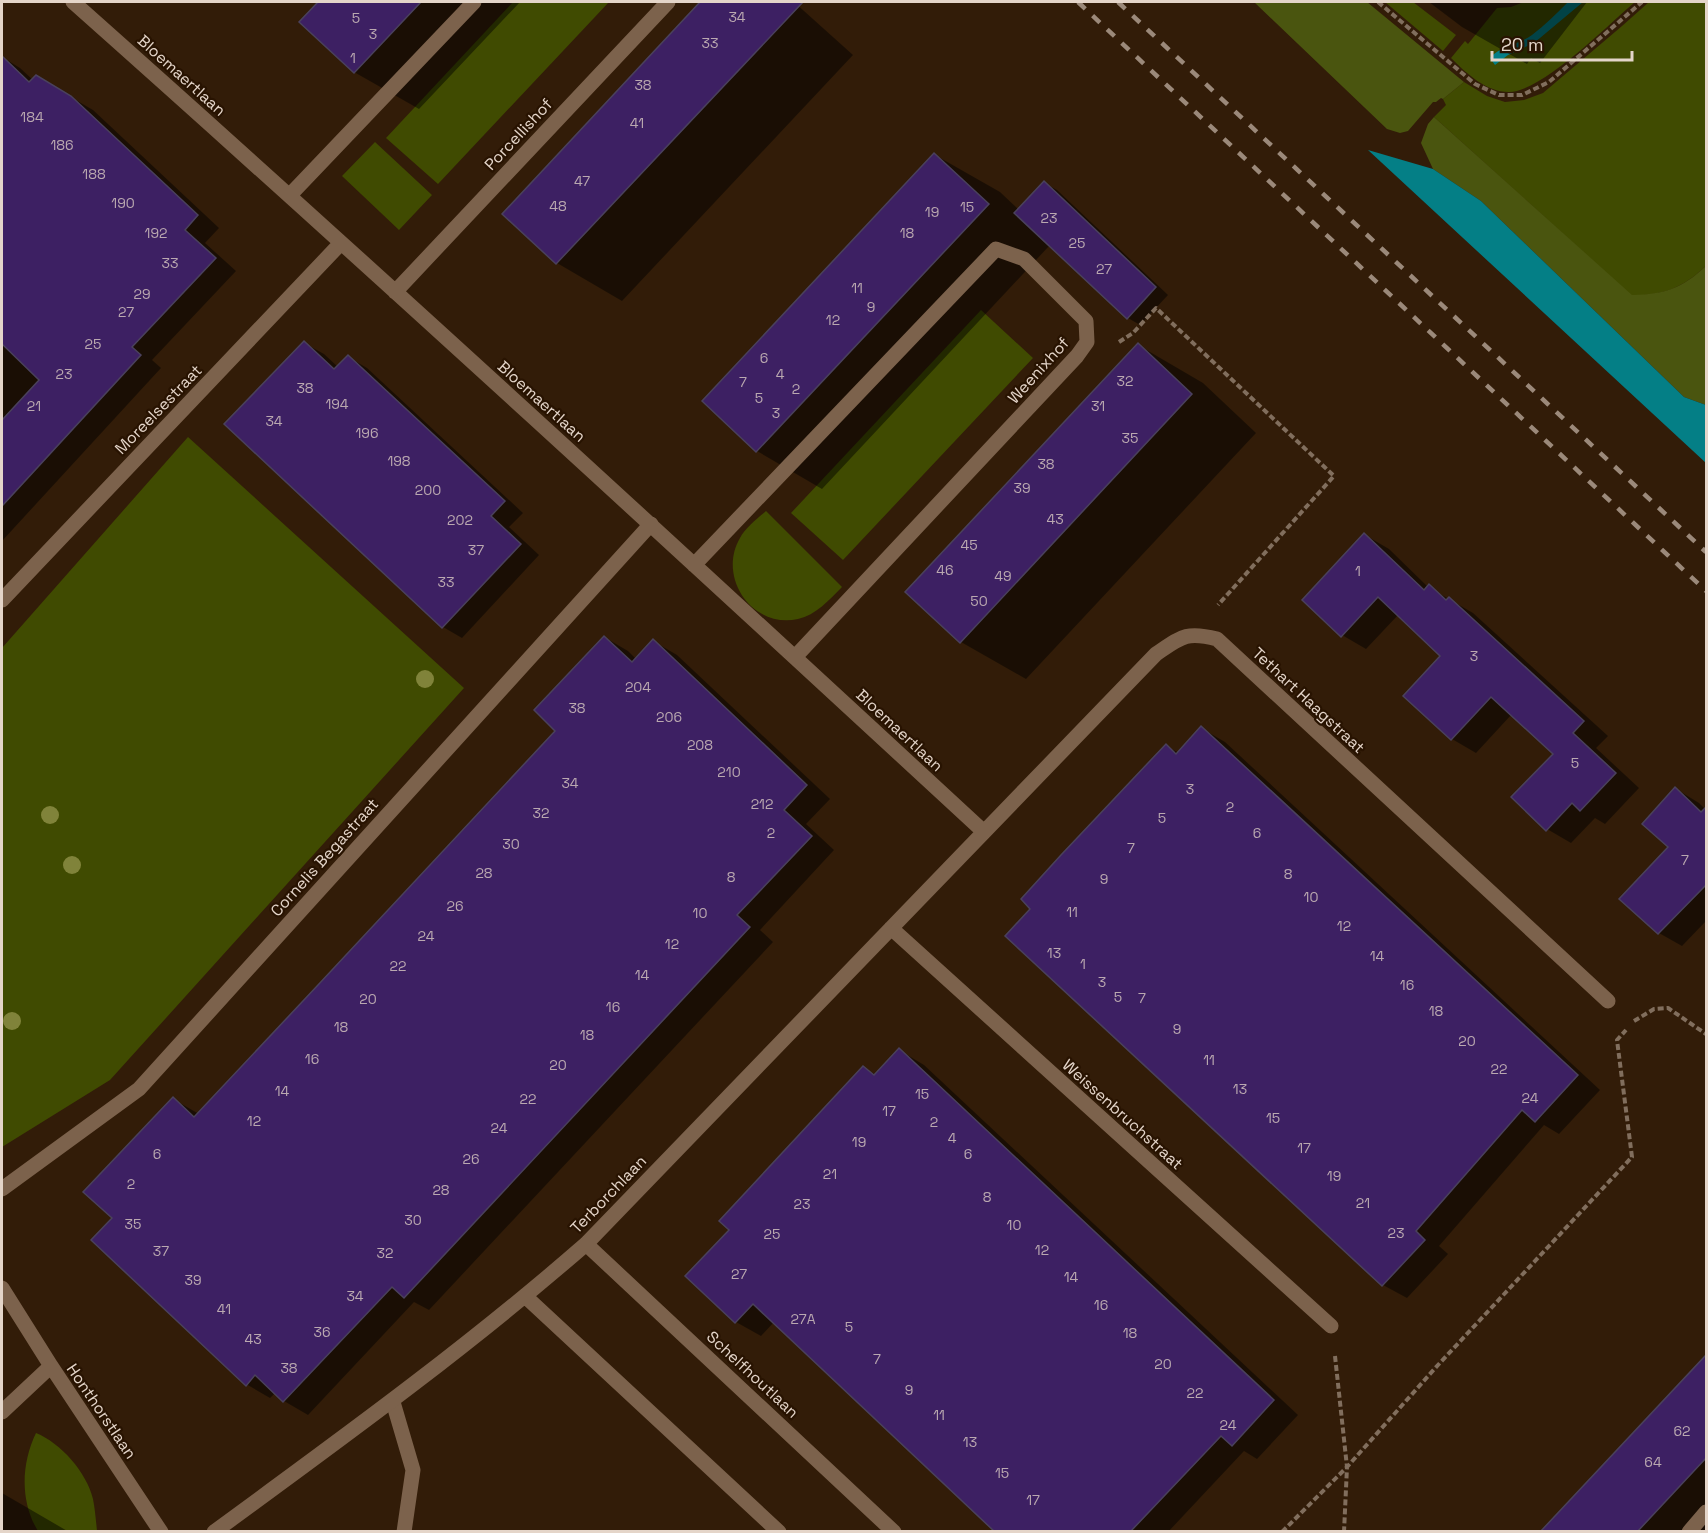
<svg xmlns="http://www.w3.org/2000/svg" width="1708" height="1533" font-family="'Space Grotesk',sans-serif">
<rect width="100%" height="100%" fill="#321c08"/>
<path fill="#404b01" d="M513 2H609L438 184 386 138Z
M1385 2H1413L1456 35 1443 51Z
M1524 2H1635C1609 24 1542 92 1509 92 1486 92 1466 73 1451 58L1465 41 1468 44 1497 8 1511 7Z
M1649 2H1706V266C1681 289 1665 294 1632 296L1434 117 1446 105 1443 99 1464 82 1487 96 1505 102 1524 100 1543 93 1622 26Z
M375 142 432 195 399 230 342 176Z
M981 310 1033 358 843 560 791 513Z
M188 437 464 688 110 1080 2 1147V648Z
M766 511 842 587C829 600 816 615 798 619 752 629 717 577 740 538 745 528 757 519 766 511Z
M36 1433C61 1443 87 1473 93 1499 95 1509 96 1521 97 1531H38C20 1502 21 1464 36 1433Z"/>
<path fill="#4a550f" d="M1254 2H1367L1464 82 1443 99 1441 98 1436 102H1433L1408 131 1400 133 1387 129Z
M1434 117 1632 295C1665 294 1681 289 1706 266V405L1684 397 1481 201 1433 169 1421 143 1428 124Z"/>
<path fill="#047f86" d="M1568 2H1583L1534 43 1508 55 1495 65 1490 58C1500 46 1520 44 1532 35 1545 25 1557 13 1568 2Z
M1368 150 1433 169 1481 201 1684 397 1706 405V463Z"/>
<path fill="#0007" d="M320 2H520L419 109 354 72 301 22Z
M702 2H794L853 55 622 301 557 263 504 214Z
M1429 2H1587L1540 63 1531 58 1527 64 1462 27Z
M2 57 20 68 33 80 36 77 93 110 219 228 205 243 236 271 152 360 161 368 2 541Z
M935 155 1000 192 1019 210 1044 183 1057 190 1168 295 1140 325 1128 318 1050 245 822 489 757 451 704 401Z
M304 343 324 354 338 367 348 357 367 368 523 513 509 527 539 555 462 638 443 627 226 424Z
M1138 345 1203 383 1256 433 1026 679 961 642Z
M1365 535 1389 549 1428 587 1473 613 1608 736 1596 748 1639 788 1605 824 1595 818 1571 843 1547 829 1555 754 1512 714 1476 753 1452 739 1442 656 1399 614 1366 649 1342 635Z
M604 637 628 651 636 659 653 641 677 655 830 799 806 824 834 850 760 930 773 942 429 1310 414 1302 308 1415 284 1401 275 1393 270 1398 246 1384 114 1218 173 1099 199 1114 557 731Z
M1201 728 1225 742 1600 1090 1559 1134 1544 1125 1439 1246 1448 1254 1407 1298 1383 1285 1033 909 1166 746 1179 753Z
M1676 789 1699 803 1706 810V921L1682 946 1659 933Z
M899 1050 924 1065 1298 1415 1257 1459 1244 1451 1168 1532H997L774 1322 761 1336 736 1322 731 1230 864 1068 876 1075Z
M1706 1356V1532H1542Z
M2 1493 69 1532H2Z"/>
<path fill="#3d2063" stroke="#4a415c" stroke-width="1.5" d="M318 2H421L354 73 299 22Z
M700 2H803L556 264 502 214Z
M2 56 29 82 36 75 71 96 198 215 185 230 216 258 132 347 141 355 2 506V420L39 380 2 344Z
M934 153 989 204 756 452 702 401Z
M1044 181 1156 287 1127 319 1014 213Z
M304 341 334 369 348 355 505 501 491 516 521 544 442 628 224 424Z
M1138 343 1192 394 960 643 905 592Z
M1364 533 1424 590 1429 584 1446 600 1449 597 1584 721 1573 733 1616 773 1580 811 1572 803 1546 831 1511 797 1553 754 1491 697 1451 740 1403 696 1440 656 1378 597 1341 637 1302 600Z
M604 636 632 662 653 639 807 785 784 810 812 836 737 915 750 927 404 1298 392 1287 283 1402 255 1375 246 1386 91 1240 112 1218 83 1192 173 1097 194 1117 318 985 555 731 534 710Z
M1201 726 1578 1075 1535 1122 1522 1110 1416 1231 1425 1240 1382 1286 1005 936 1030 909 1021 899 1061 855 1166 744 1176 754Z
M1675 787 1701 812 1707 806V884L1658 934 1619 899 1668 847 1642 824Z
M899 1048 1274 1400 1232 1446 1221 1436 1130 1532H995L753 1304 735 1323 685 1276 729 1230 719 1221 863 1066 874 1075Z
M1707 1354V1457L1637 1532H1540Z"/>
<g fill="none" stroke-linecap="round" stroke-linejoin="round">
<path stroke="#816e5d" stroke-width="4" stroke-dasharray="6 3" stroke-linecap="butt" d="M1378 2 1475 84 1499 95H1522L1549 82 1642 2
M1119 342 1133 333 1156 308 1334 476 1218 605
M1634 1021 1654 1009 1668 1008 1706 1034
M1335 1356 1347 1467 1344 1532
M1282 1532 1347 1467 1438 1365 1632 1157 1617 1040 1626 1030"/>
<path stroke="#7c624c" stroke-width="15" d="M393 1402 413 1470 404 1532
M1689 1532 1706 1512"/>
<path stroke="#7c624c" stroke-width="15" d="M73 2C380 275 682 553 984 832
M290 195 474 2
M395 292 668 2
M694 565 996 249 1024 259 1086 321 1087 342 1077 356 795 657
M2 600 341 243
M891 928 1331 1326
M2 1189 139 1089 651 524
M586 1244 894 1532
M2 1288 51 1366
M526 1297 779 1532
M2 1412 51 1366 161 1532
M214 1532C341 1439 468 1347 586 1244L1156 654C1181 637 1186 631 1217 639L1608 1001"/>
<path stroke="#9b897a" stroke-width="4.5" stroke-dasharray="10 10" stroke-linecap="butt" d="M1078 2 1706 591
M1118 2 1706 552"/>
</g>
<g fill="#80833a">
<circle cx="425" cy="679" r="9"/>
<circle cx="50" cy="815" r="9"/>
<circle cx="72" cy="865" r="9"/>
<circle cx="12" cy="1021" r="9"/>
</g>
<g text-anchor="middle" stroke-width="4.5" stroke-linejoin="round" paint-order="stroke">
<g font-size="14" fill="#baa8b0">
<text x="737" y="22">34</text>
<text x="356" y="23">5</text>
<text x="373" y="39">3</text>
<text x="710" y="48">33</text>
<text x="353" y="63">1</text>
<text x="643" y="90">38</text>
<text x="32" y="122">184</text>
<text x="637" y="128">41</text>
<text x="62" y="150">186</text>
<text x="94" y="179">188</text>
<text x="582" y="186">47</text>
<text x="123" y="208">190</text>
<text x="558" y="211">48</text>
<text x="967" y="212">15</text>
<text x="932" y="217">19</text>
<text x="1049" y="223">23</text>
<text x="156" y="238">192</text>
<text x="907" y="238">18</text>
<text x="1077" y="248">25</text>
<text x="170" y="268">33</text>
<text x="1104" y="274">27</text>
<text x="857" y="293">11</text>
<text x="142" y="299">29</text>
<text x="871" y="312">9</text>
<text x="126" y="317">27</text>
<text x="833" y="325">12</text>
<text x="93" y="349">25</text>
<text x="764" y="363">6</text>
<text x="64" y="379">23</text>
<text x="780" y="379">4</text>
<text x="1125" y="386">32</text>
<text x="743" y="387">7</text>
<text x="305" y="393">38</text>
<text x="796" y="394">2</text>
<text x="759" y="403">5</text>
<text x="337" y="409">194</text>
<text x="34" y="411">21</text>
<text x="1098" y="411">31</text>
<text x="776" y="418">3</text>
<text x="274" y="426">34</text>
<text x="367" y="438">196</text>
<text x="1130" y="443">35</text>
<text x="399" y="466">198</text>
<text x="1046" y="469">38</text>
<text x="1022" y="493">39</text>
<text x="428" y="495">200</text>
<text x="1055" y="524">43</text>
<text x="460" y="525">202</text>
<text x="969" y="550">45</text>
<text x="476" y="555">37</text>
<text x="945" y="575">46</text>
<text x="1358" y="576">1</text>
<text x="1003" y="581">49</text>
<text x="446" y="587">33</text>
<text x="979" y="606">50</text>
<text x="1474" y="661">3</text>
<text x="638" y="692">204</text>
<text x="577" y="713">38</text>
<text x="669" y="722">206</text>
<text x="700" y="750">208</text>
<text x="1575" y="768">5</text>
<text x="729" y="777">210</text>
<text x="570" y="788">34</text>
<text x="1190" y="794">3</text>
<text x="762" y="809">212</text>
<text x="1230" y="812">2</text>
<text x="541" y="818">32</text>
<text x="1162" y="823">5</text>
<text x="771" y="838">2</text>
<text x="1257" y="838">6</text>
<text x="511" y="849">30</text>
<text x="1131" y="853">7</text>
<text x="1685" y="865">7</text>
<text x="484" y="878">28</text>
<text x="1288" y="879">8</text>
<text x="731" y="882">8</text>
<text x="1104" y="884">9</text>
<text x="1311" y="902">10</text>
<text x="455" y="911">26</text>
<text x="1072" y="917">11</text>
<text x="700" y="918">10</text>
<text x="1344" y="931">12</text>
<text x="426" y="941">24</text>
<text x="672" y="949">12</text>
<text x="1054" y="958">13</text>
<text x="1377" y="961">14</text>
<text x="1083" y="969">1</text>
<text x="398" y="971">22</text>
<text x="642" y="980">14</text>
<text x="1102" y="987">3</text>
<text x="1407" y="990">16</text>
<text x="1118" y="1002">5</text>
<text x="1142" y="1003">7</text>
<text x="368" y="1004">20</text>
<text x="613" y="1012">16</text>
<text x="1436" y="1016">18</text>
<text x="341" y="1032">18</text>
<text x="1177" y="1034">9</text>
<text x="587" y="1040">18</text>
<text x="1467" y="1046">20</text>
<text x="312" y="1064">16</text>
<text x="1209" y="1065">11</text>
<text x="558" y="1070">20</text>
<text x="1499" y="1074">22</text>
<text x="1240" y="1094">13</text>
<text x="282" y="1096">14</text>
<text x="922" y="1099">15</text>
<text x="1530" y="1103">24</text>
<text x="528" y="1104">22</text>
<text x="889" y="1116">17</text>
<text x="1273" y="1123">15</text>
<text x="254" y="1126">12</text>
<text x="934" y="1127">2</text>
<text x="499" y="1133">24</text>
<text x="952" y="1143">4</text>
<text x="859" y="1147">19</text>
<text x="1304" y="1153">17</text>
<text x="157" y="1159">6</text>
<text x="968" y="1159">6</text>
<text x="471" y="1164">26</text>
<text x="830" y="1179">21</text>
<text x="1334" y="1181">19</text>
<text x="131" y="1189">2</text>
<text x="441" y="1195">28</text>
<text x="987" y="1202">8</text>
<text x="1363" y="1208">21</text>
<text x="802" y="1209">23</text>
<text x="413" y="1225">30</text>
<text x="133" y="1229">35</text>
<text x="1014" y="1230">10</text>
<text x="1396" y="1238">23</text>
<text x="772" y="1239">25</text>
<text x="1042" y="1255">12</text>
<text x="161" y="1256">37</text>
<text x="385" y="1258">32</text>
<text x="739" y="1279">27</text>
<text x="1071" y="1282">14</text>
<text x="193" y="1285">39</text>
<text x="355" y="1301">34</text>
<text x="1101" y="1310">16</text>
<text x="224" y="1314">41</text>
<text x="803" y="1324">27A</text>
<text x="849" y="1332">5</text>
<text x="322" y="1337">36</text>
<text x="1130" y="1338">18</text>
<text x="253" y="1344">43</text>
<text x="877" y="1364">7</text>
<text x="1163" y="1369">20</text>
<text x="289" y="1373">38</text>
<text x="909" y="1395">9</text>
<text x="1195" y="1398">22</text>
<text x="939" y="1420">11</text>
<text x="1228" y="1430">24</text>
<text x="1682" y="1436">62</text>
<text x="970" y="1447">13</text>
<text x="1653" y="1467">64</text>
<text x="1002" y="1478">15</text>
<text x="1033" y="1505">17</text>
</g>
<g font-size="16" fill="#e4d5c9" stroke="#281301">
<text transform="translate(182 75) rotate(42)" y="6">Bloemaertlaan</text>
<text transform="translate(518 134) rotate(-47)" y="6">Porcellishof</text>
<text transform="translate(1038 370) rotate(-48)" y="6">Weenixhof</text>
<text transform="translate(542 401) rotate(42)" y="6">Bloemaertlaan</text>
<text transform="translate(158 409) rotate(-46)" y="6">Moreelsestraat</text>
<text transform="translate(1309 700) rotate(43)" y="6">Tethart Haagstraat</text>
<text transform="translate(900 730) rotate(43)" y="6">Bloemaertlaan</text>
<text transform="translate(324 857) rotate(-48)" y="6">Cornelis Begastraat</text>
<text transform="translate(1123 1114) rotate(42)" y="6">Weissenbruchstraat</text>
<text transform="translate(608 1194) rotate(-46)" y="6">Terborchlaan</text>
<text transform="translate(753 1374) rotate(43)" y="6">Schelfhoutlaan</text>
<text transform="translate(102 1411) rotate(56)" y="6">Honthorstlaan</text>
</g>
</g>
<rect width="1708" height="1533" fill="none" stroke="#e4d5c9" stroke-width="6"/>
<path d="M1492 51v9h140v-9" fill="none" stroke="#e4d5c9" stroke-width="3"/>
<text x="1501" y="51" font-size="18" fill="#e4d5c9" stroke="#281301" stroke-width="4.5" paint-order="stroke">20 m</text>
</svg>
